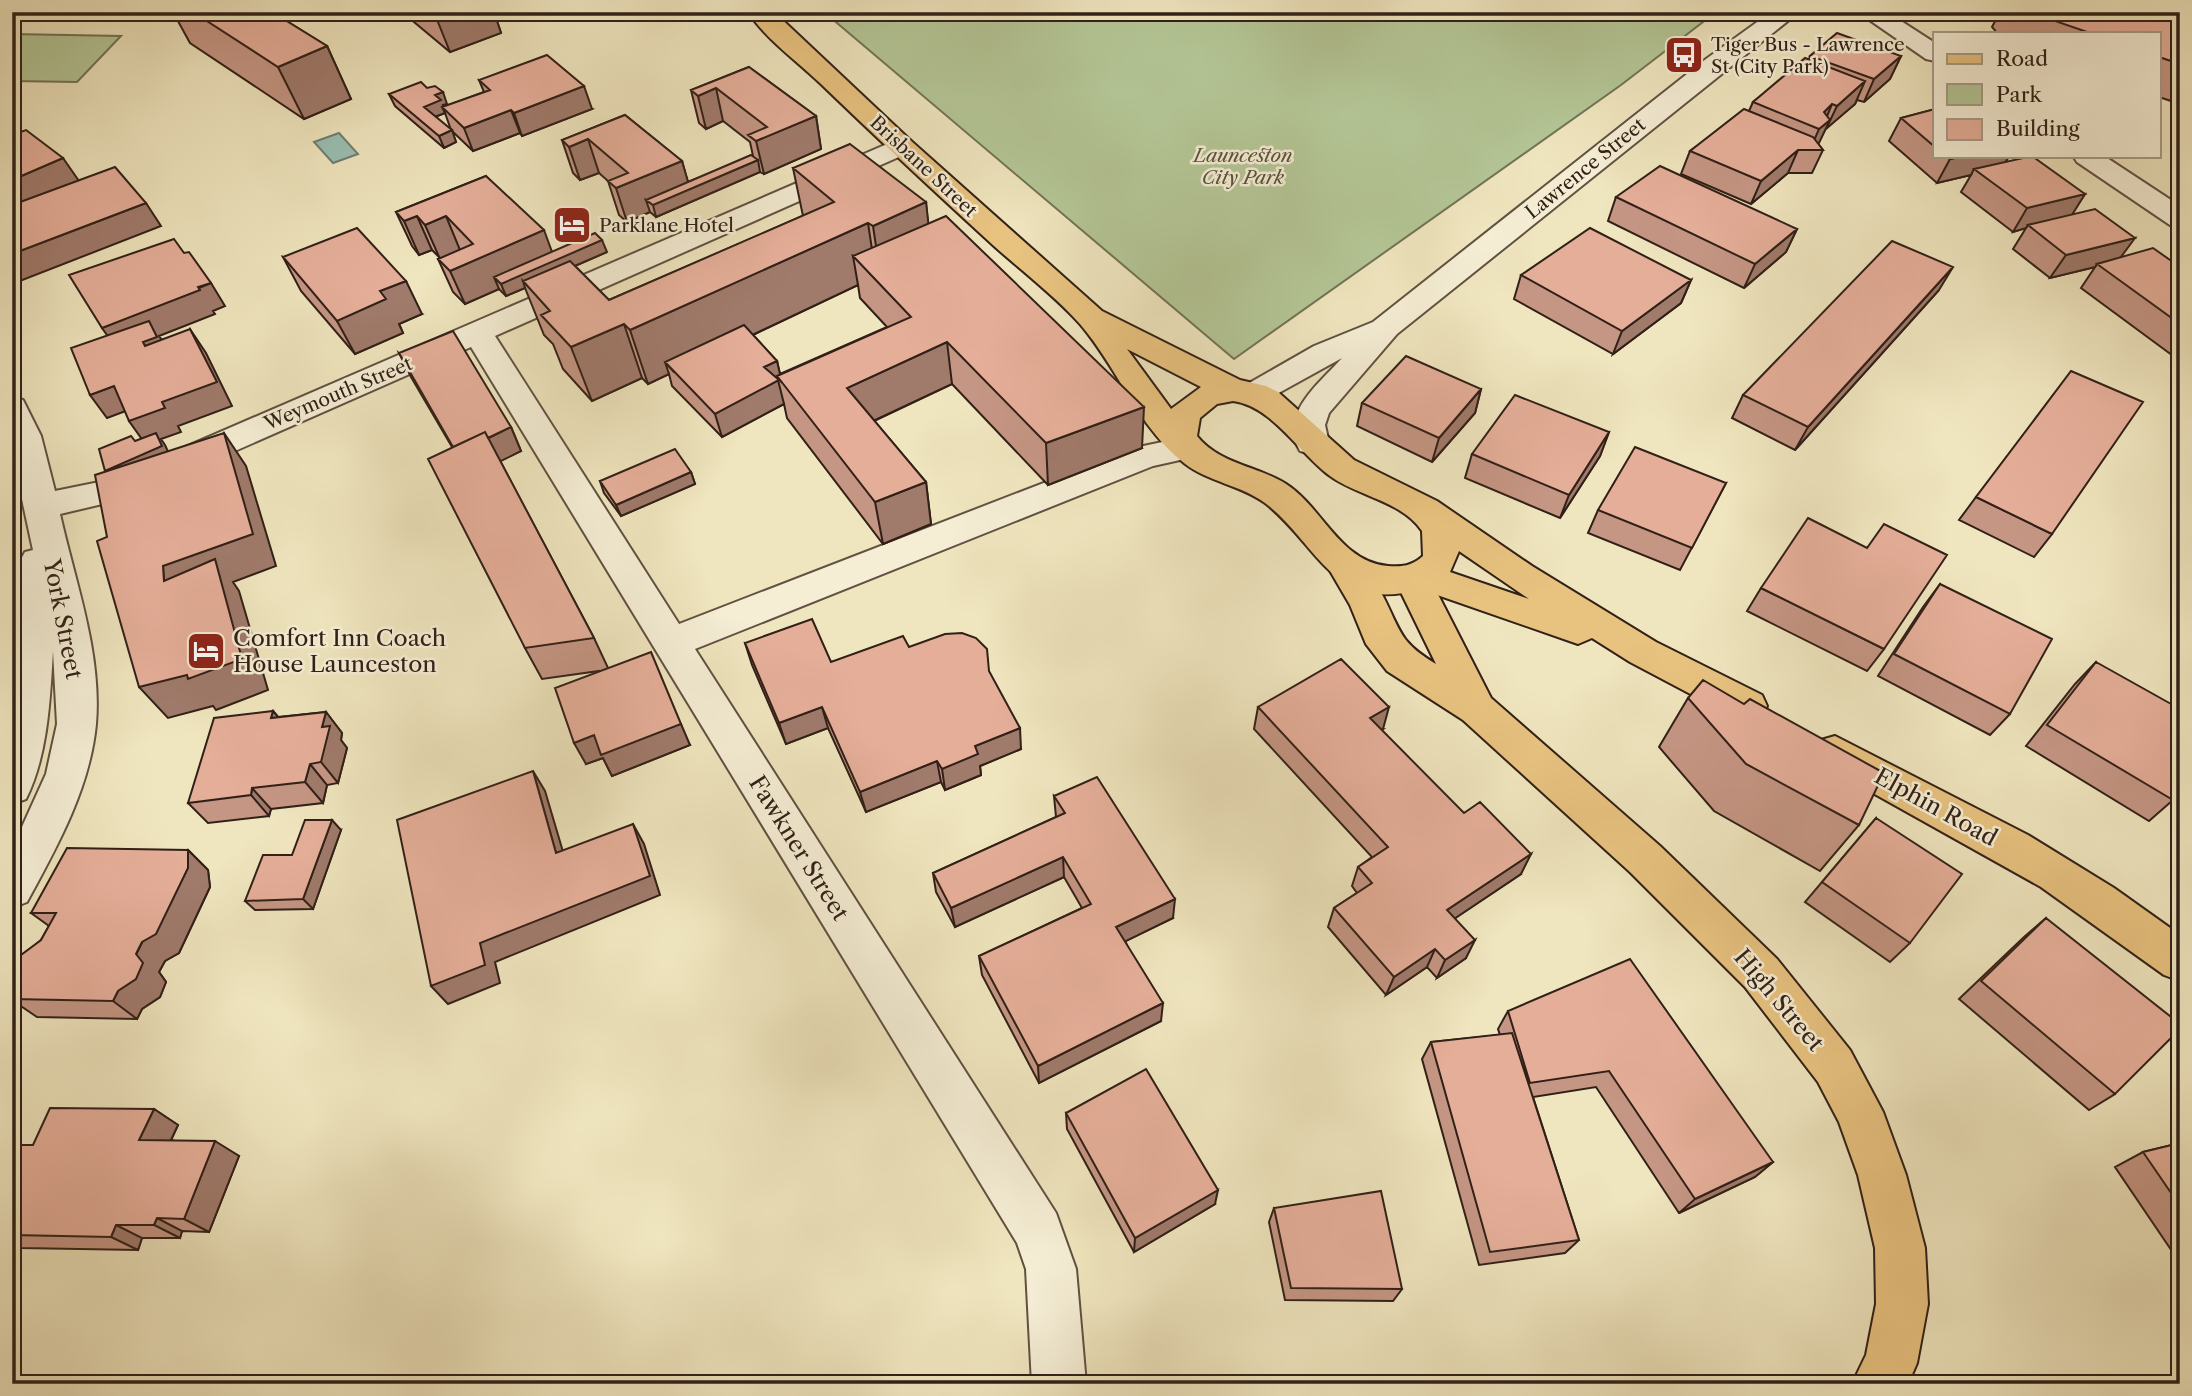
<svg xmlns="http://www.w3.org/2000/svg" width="2192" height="1396" font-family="'Libre Caslon Text',serif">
<rect width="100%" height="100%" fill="#efe5be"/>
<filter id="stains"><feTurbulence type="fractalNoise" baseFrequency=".00286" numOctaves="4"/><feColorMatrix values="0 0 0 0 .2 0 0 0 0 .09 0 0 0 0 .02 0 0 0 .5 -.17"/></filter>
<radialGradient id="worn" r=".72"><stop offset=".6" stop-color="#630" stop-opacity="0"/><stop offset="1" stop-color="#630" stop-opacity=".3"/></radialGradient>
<path fill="#b4c696" stroke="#727356" stroke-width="2" d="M824 12H1716L1621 85 1234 359Z
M12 34 121 36 77 82 12 81Z"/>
<path fill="#9abfb2" stroke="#707f74" stroke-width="2" d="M339 133 358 154 333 163 314 142Z"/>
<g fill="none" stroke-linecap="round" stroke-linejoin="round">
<g stroke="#605141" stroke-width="4">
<path id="minor" d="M1771 12H1799L1397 334 1329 413 1325 425 1329 443 1324 451 1312 454 1300 451C1278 414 1320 383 1342 358L1266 400 1255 404 1244 400 1239 393 1244 386 1314 346 1373 322 1706 59Z
M1858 12H1887L1935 43V61L1926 59Z
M901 138 910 140 914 146 910 152 495 336 679 624 1134 448 1186 437 1198 440 1203 448 1198 456 1153 466 695 649 1056 1213 1076 1269 1086 1384H1032L1026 1269 1017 1243 471 347 128 498 60 514C75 582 102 653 96 724 90 788 57 847 27 902L12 908V849L46 774 57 724 53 651C50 699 48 755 26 799L12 804V689L20 561 25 552 33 550 12 453V397L23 400 41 436 55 491 109 480Z
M2073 156H2104L2180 206V227L2170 225 2077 162Z"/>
</g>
<g stroke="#312017" stroke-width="4">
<path id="major" d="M1347 556 1360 560C1368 573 1379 587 1386 602 1402 636 1403 644 1436 664L1394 578 1399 569 1412 565 1425 569 1491 698 1660 846 1777 959 1850 1050 1883 1112 1906 1175 1925 1248 1928 1304 1917 1363 1908 1384H1852L1866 1355 1876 1304 1875 1248 1858 1175 1839 1122 1818 1082 1745 987 1630 872 1463 720 1387 671 1366 644 1350 605 1329 569 1334 560Z"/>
</g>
<g stroke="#312017" stroke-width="4">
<path id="highway" d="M748 12H774L910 140 1102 311 1240 380 1266 386 1278 392 1354 460 1437 501 1532 566 1656 642 1762 695 1767 706 1762 717 1748 722 1734 717 1630 662 1592 638 1578 644 1420 589C1333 615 1317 542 1265 503 1241 485 1208 482 1184 463 1137 426 1118 368 1080 324 1055 296 1022 271 994 246 935 192 877 138 820 83 797 61 766 39 748 12ZM1127 349 1201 387 1171 409ZM1233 401C1272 406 1299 453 1330 476 1357 496 1402 501 1422 531L1423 556C1412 566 1402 567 1388 566 1340 562 1323 508 1286 484 1258 466 1219 464 1197 436L1200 418 1217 404ZM1459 551 1529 599 1450 572Z
M1835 736 2028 835 2114 888 2180 935V981L2164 975 2041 887 1821 764 1815 752 1821 740Z"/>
</g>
<use href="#minor" fill="#f5eed5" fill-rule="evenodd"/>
<use href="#major" fill="#e8c27f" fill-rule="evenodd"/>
<use href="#highway" fill="#e8c27f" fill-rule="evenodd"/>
</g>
<path fill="#c59684" stroke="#312017" stroke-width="2" fill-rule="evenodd" d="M173 12H272L327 46 351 99 304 119 190 43Z
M402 12H494L501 33 450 52Z
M2000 12H2180V104L2159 97V33H1997L1992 27Z
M1810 56H1901L1890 79 1864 102 1857 100 1855 104 1825 129 1818 144 1823 150 1812 173H1788L1751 204 1681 174 1690 151 1749 111 1753 102 1809 60Z
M749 67 816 116 821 149 764 174 760 172 656 217 650 212 627 222 619 215 608 181 599 173 580 180 573 173 562 140 625 115 682 161 688 182 753 156 750 142 723 121 706 129 699 123 691 90Z
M479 80 592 109 522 136 520 133 473 151 452 131 456 142 444 148 395 106 389 94 447 104 443 105 444 107 484 92ZM445 113 451 130 435 117Z
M1935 109V156H2009L2006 162 2085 194 2072 214 2121 257 2180 267V361L2081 288 2095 267 2050 278 2013 249 2026 228 2013 232 1961 192 1971 175 1937 183 1889 141 1901 118Z
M793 168 926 202 928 223 1142 448 1048 485 952 384 874 421 926 482 931 524 883 544 787 418 784 404 722 437 672 386 669 374 648 384 642 378 592 401 563 369 553 344 544 335 525 288 506 296 499 289 465 304 453 292 438 259 440 258 432 250 419 255 412 246 396 212 486 176 552 252H607L575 266 609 300 803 216ZM858 285 860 298 887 327 780 374 777 361 753 335Z
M1616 197 1797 229 1786 252 1744 288 1608 221Z
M283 257 422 314 399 324 403 333 355 354 301 291Z
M1521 275 1691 280 1681 303 1613 354 1514 299Z
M1939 290 1795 450 1732 418 1743 395Z
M399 353 511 427 521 451 500 461 594 638 608 668 690 745 612 776 603 758 586 764 599 671 542 679 525 648 452 447 411 377Z
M1481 389 1475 413 1432 462 1357 426 1362 403Z
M1609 432 1600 456 1560 518 1465 478 1472 454Z
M691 472 695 484 621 516 604 493 600 481Z
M1726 483 1680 570 1588 533 1598 510Z
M1976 497 2052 534 2034 557 1959 520Z
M1940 584 2010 714 1990 735 1878 676 1923 607Z
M1761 588 1884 649 1867 671 1747 611Z
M745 643 831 662 909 647 989 673 1021 749 980 766 981 775 945 790 941 782 866 812 828 728 786 744 752 665Z
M2096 662 2173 800 2149 821 2026 746 2075 684Z
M1688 698 1859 825 1820 871 1714 811 1659 747Z
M1258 707 1383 729 1381 730 1521 874 1455 918 1466 958 1437 978 1427 967 1386 995 1328 927 1334 908 1357 893 1352 886 1358 867 1372 857 1254 729Z
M273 711 278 717 326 712 342 733 341 740 347 748 338 783 327 785 323 803 271 809 269 816 208 823 188 803Z
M1054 796 1173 918 1125 941 1161 1021 1039 1083 982 975 979 956 1082 908 1064 877 955 927 936 892 933 873 1056 817Z
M1876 818 1910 943 1890 962 1805 902Z
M341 830 313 909 255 910 245 901 292 855Z
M188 850 208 870 210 887 179 953 165 961 159 972 166 982 160 997 142 1009 137 1019 37 1017 12 1000V965L41 940 49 926 31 913Z
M2046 918 2115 1094 2089 1110 1959 999 2024 937Z
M1508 1011 1773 1162 1755 1177 1679 1213 1596 1087 1533 1097 1579 1240 1565 1253 1479 1265 1422 1059 1431 1042 1500 1035 1498 1029Z
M154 1109 178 1125 171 1140 239 1156 209 1232 182 1231 180 1238H142L138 1250 20 1248 12 1245V1145H33Z
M1066 1113 1215 1204 1134 1252 1067 1129Z
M2180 1143V1263L2115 1167 2143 1152Z
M1274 1208 1402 1289 1393 1301 1285 1300 1269 1222Z"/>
<path fill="#a07a6b" stroke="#312017" stroke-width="2" d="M434 12H494L501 33 450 52Z
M327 46 351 99 304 119 278 67Z
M1901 56 1890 79 1864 102 1874 79Z
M1865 81 1855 104 1826 129 1837 106Z
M584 86 592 109 522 136 514 113Z
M716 88 723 121 706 129 698 96Z
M443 92 447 104 443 105 446 111 442 107 445 113 429 119 424 107 435 95Z
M1832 104 1823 126 1830 120 1819 143 1812 150H1810L1819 129 1824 112Z
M511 110 520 133 473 151 464 128Z
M816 116 821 149 764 174 756 141Z
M452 130 456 142 444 148 439 136Z
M588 139 599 173 580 180 569 147Z
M1798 150 1788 173 1751 204 1761 181Z
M1965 156H2009L2002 168 1974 169 1971 175 1937 183 1950 159Z
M63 158 79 181 12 211V180Z
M758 160 760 172 656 217 653 205 646 200 650 212 627 222 616 188 682 161 690 189Z
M2085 194 2070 218 2028 225 2026 228 2013 232 2027 208Z
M926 202 932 256 881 280 873 226Z
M146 203 161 226 12 284V254Z
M417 216 432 250 419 255 404 221Z
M446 216 460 250 440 259 425 225Z
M868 223 876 276 853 256 858 285 674 372 665 362 669 374 648 384 630 330Z
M1797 229 1786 252 1744 288 1755 264Z
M544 230 555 260 602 240 607 252 528 286 523 281 525 288 506 296 501 284 494 277 499 289 465 304 450 271Z
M2135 238 2118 261 2097 264 2095 267 2050 278 2066 255Z
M1953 267 1939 290 1795 450 1808 427Z
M1691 280 1681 303 1613 354 1622 331Z
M406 281 422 314 399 324 403 333 355 354 337 321 380 291Z
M211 283 225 306 213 311 215 314 159 336 165 344 145 346 119 352 102 328Z
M624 324 642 378 592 401 571 347Z
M190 329 206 353 232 406 178 426 181 432 161 439 165 445 171 458 105 471 146 445 129 421 162 402Z
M947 342 952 384 854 430 847 388Z
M777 361 782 383 777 376 784 404 722 437 715 414 764 367Z
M114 386 131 409 107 418 90 395Z
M1481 389 1475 413 1432 462 1439 438Z
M1144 407 1142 448 1048 485 1046 443Z
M511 427 521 451 469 477 457 454Z
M1609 432 1600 456 1560 518 1569 495Z
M224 433 246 466 276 566 233 582 239 591 268 690 216 710 213 706 168 718 139 687 164 581 163 566Z
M691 472 695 484 621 516 616 505Z
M926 482 931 524 883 544 875 502Z
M822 707 828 728 786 744 779 723Z
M1389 707 1383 729 1364 740 1370 718Z
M273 711 291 732 271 718Z
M326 712 342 733 341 740 347 748 338 783 321 762 322 727Z
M681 724 690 745 612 776 603 758 586 764 574 743 594 735Z
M1020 728 1021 749 980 766 981 775 945 790 942 769 975 746Z
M937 761 941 782 866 812 860 792Z
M310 764 327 785 323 803 305 782Z
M533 771 545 791 569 872 556 853Z
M252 788 271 809 269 816 251 795Z
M332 820 341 830 313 909 303 899Z
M633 824 644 844 660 895 495 962 500 983 448 1004 431 986 480 943Z
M188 850 208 870 210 887 179 953 165 961 159 972 166 982 160 997 142 1009 137 1019 113 1001Z
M1531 854 1521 874 1439 929 1447 910Z
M1063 857 1064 877 955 927 951 908Z
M1175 899 1173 918 1116 946V927Z
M1475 940 1466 958 1437 978 1445 960Z
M1435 949 1427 967 1386 995 1394 977Z
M1163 1003 1161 1021 1039 1083 1038 1066Z
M154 1109 178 1125 164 1155 139 1140Z
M215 1141 239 1156 209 1232 184 1219Z
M1773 1162 1755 1177 1679 1213 1695 1199Z
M1218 1190 1215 1204 1134 1252 1135 1238Z
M157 1218 182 1231 180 1238 154 1225Z
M116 1225 142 1238 138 1250 111 1237Z"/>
<path fill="#e5ae99" stroke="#312017" stroke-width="2" d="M193 12H272L327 46 278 67Z
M2029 12H2180V64L2159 57V33H2090Z
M1837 33 1901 56 1874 79 1810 56Z
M547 55 584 86 514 113 511 110 464 128 442 107 490 90 479 80Z
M1805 58 1865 81 1837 106 1832 104 1824 112 1830 120 1819 129 1753 102Z
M749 67 816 116 756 141 748 135 767 127 716 88 698 96 691 90Z
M421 82 427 88 435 86 443 92 435 95 441 100 424 107 452 130 439 136 389 94Z
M1744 109 1813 137 1823 150H1798L1761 181 1690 151Z
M1935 109V147L1901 118Z
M625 115 682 161 616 188 608 181 628 173 588 139 569 147 562 140Z
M26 130 63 158 12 180V135Z
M850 144 926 202 873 226 868 223 630 330 624 324 571 347 541 315 550 311 523 281 570 261 609 300 834 202 793 168Z
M751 155 758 160 653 205 646 200Z
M1945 156H1965L1950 159Z
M2032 156 2085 194 2027 208 1974 169Z
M1660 166 1797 229 1755 264 1616 197Z
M115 167 146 203 12 254V205Z
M486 176 544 230 450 271 438 259 473 244 446 216 425 225 417 216 404 221 396 212Z
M2095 209 2135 238 2066 255 2028 225Z
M946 216 1144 407 1046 443 947 342 847 388 926 482 875 502 777 376 911 317 853 256Z
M357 228 406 281 380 291 386 299 337 321 283 257Z
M1590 228 1691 280 1622 331 1521 275Z
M595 233 602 240 501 284 494 277Z
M174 239 184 253 189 252 211 283 198 287 200 290 102 328 69 275Z
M1892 241 1953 267 1808 427 1743 395Z
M2153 248 2180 267V324L2097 264Z
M149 321 157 337 143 342 145 346 190 329 217 382 162 402 165 408 129 421 114 386 90 395 71 348Z
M744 325 777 361 764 367 779 380 715 414 665 362Z
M453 331 511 427 488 438 485 432 453 447 399 353Z
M1406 356 1481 389 1439 438 1362 403Z
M2071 371 2143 402 2052 534 1976 497Z
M1515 395 1609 432 1569 495 1472 454Z
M485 432 594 638 525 648 428 459Z
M156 433 162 446 105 471 99 449 131 436 135 441Z
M224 433 253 534 163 566 164 581 215 559 242 659 188 679 187 675 139 687 97 541 107 537 95 475Z
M1635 447 1726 483 1692 548 1598 510Z
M675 449 691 472 616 505 600 481Z
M1808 518 1867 548 1884 524 1947 555 1884 649 1761 588Z
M1940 584 2052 639 2010 714 1894 654Z
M812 619 831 662 903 636 909 647 945 634 962 633 976 638 987 649 989 671 1020 728 975 746 978 754 942 769 937 761 860 792 822 707 779 723 745 643Z
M651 652 681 724 601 755 594 735 574 743 555 688Z
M1341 659 1389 707 1370 718 1464 813 1480 802 1531 854 1447 910 1475 940 1445 960 1435 949 1394 977 1334 908 1372 883 1358 867 1388 847 1258 707Z
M2096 662 2180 709V791L2173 800 2047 725Z
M1703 680 1744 704 1750 699 1884 773 1859 825 1746 764 1688 698Z
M273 711 271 718 326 712 322 727 330 726 321 762 310 764 305 782 252 788 251 795 188 803 214 718Z
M533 771 556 853 633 824 650 876 480 943 485 965 431 986 397 820Z
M1097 777 1175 899 1116 927 1163 1003 1038 1066 979 956 1091 904 1063 857 951 908 933 873 1065 813 1054 796Z
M1876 818 1962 874 1910 943 1822 882Z
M305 820H332L303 899 245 901 263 855H292Z
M67 848 188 850V868L156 934 142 942 136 954 143 963 136 979 118 991 113 1001 12 999V965L17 958 41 940 56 913H31Z
M2046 918 2180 1024V1029L2115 1094 1981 981Z
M1630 959 1773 1162 1695 1199 1609 1071 1530 1083 1508 1011Z
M1512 1033 1579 1240 1490 1252 1431 1042Z
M1146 1069 1218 1190 1135 1238 1066 1113Z
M50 1108 154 1109 139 1140 215 1141 184 1219 157 1218 154 1225H116L111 1237 12 1235V1145H33Z
M2180 1143V1206L2143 1152Z
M1381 1191 1402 1289 1291 1288 1274 1208Z"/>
<defs>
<g id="bus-square" transform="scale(2.0125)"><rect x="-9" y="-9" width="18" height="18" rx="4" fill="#8f2418" stroke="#f5eed5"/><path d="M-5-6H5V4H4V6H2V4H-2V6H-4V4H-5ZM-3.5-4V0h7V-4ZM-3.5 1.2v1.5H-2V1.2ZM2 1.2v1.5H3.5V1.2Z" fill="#fff"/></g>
<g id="hotel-square" transform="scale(2.0125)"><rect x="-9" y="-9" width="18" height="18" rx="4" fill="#8f2418" stroke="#f5eed5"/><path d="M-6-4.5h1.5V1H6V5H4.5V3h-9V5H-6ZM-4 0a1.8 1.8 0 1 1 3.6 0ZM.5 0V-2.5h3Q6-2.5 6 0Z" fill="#fff"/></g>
</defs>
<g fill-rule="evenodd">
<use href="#bus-square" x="1684" y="55"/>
<use href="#hotel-square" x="572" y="225"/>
<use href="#hotel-square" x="206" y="651"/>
</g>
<g text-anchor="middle" stroke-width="5" stroke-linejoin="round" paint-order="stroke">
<g font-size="19" fill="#312017" stroke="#f5eed5" text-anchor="start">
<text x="1711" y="51">Tiger Bus - Lawrence<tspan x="1711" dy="22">St (City Park)</tspan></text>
<text x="599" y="232">Parklane Hotel</text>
</g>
<g font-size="19" font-style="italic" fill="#58523d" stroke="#f5eed5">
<text x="1243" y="162">Launceston<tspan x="1243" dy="22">City Park</tspan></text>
</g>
<g font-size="19" fill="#312017" stroke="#f5eed5">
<text transform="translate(924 166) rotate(43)" y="7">Brisbane Street</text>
<text transform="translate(1585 168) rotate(-39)" y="7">Lawrence Street</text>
<text transform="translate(338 393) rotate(-23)" y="7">Weymouth Street</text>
</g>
<g font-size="23" fill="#312017" stroke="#f5eed5">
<text transform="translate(63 619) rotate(79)" y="8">York Street</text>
<text transform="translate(1936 807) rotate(29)" y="8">Elphin Road</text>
<text transform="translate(799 848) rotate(58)" y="8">Fawkner Street</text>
<text transform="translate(1779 1000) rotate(50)" y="8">High Street</text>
</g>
<g font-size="23" fill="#312017" stroke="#f5eed5" text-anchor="start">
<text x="233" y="646">Comfort Inn Coach<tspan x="233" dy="26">House Launceston</tspan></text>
</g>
</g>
<rect width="2192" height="1396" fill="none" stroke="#efe5be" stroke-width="42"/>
<rect x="14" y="14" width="2164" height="1368" fill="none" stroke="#312017" stroke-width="3.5"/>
<rect x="21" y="21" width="2150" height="1354" fill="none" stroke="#312017" stroke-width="2"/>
<rect x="1933" y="32" width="228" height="126" fill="#f5eed5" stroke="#a79c89" stroke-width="2"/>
<rect x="1947" y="54" width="35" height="10" fill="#e8c27f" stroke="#a79c89" stroke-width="2"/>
<text x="1996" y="66" font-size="21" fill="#312017">Road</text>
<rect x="1947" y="84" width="35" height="21" fill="#b4c696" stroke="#a79c89" stroke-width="2"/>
<text x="1996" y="102" font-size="21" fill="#312017">Park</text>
<rect x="1947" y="119" width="35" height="21" fill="#e5ae99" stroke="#a79c89" stroke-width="2"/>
<text x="1996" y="136" font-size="21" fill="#312017">Building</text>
<rect width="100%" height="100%" filter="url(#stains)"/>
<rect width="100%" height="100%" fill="url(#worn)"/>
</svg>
